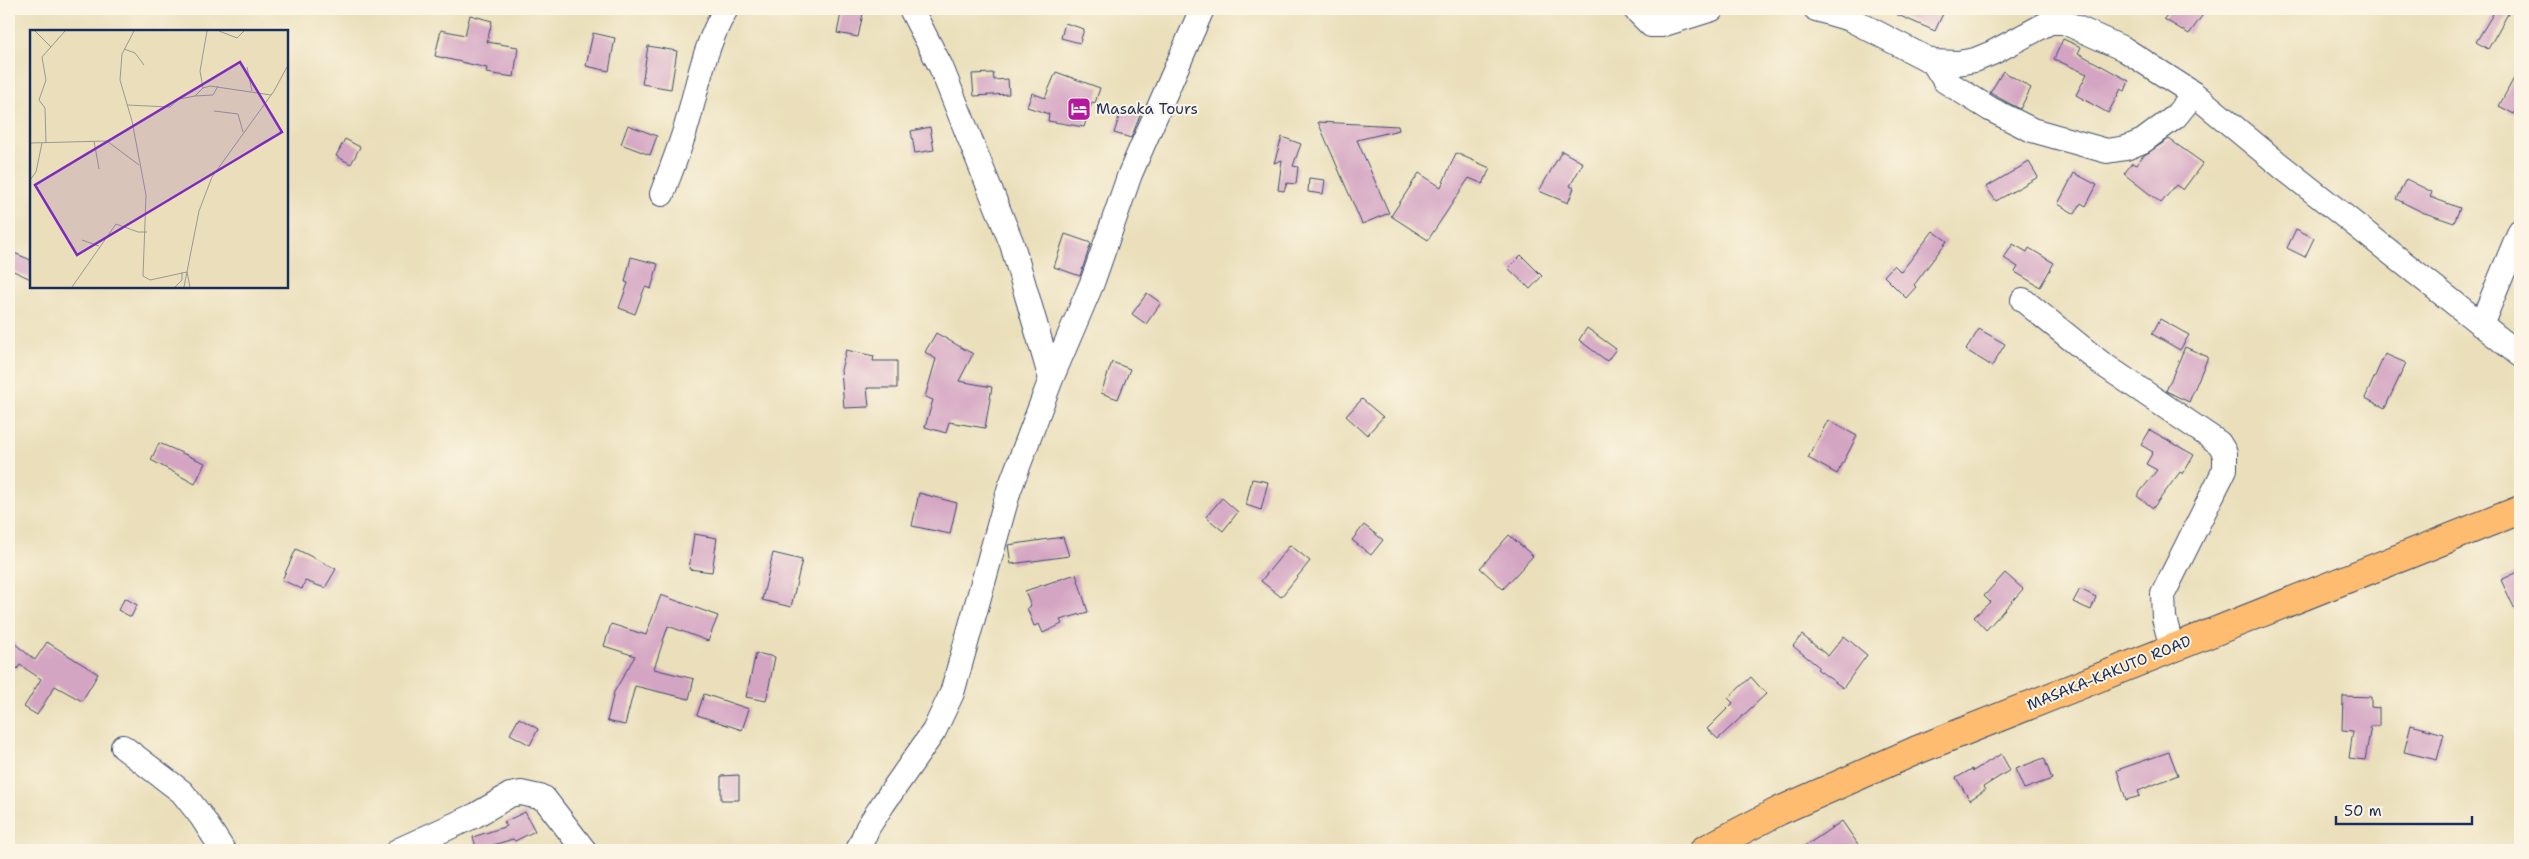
<svg xmlns="http://www.w3.org/2000/svg" width="2529" height="859" font-family="'Shantell Sans',sans-serif">
<rect width="100%" height="100%" fill="#fcf5e5"/>
<filter id="ink" filterUnits="userSpaceOnUse"><feTurbulence type="fractalNoise" baseFrequency=".02" numOctaves="2"/><feDisplacementMap in="SourceGraphic" scale="10" xChannelSelector="R" yChannelSelector="G"/><feConvolveMatrix kernelMatrix="1 2 1 2 8 2 1 2 1" color-interpolation-filters="sRGB"/></filter>
<filter id="wash" filterUnits="userSpaceOnUse"><feTurbulence type="fractalNoise" baseFrequency=".0096" numOctaves="4" result="noise"/><feDisplacementMap in="SourceGraphic" scale="20" xChannelSelector="R" yChannelSelector="G"/><feGaussianBlur stdDeviation="1.12" result="paint"/><feColorMatrix in="noise" values="0 0 0 0 0 0 0 0 0 0 0 0 0 0 0 0 0 1.4 0 .05"/><feComposite in="paint" operator="in"/></filter>
<g filter="url(#wash)">
<rect width="100%" height="100%" fill="#eadfba"/>
<g id="blocks">
<path fill="#d4a5c3" d="M842 9H864L858 37 837 33Z
M1884 9H1945L1935 31Z
M2171 9H2207L2189 34 2164 19Z
M2496 9 2509 12 2488 49 2476 42Z
M470 15 492 21 487 42 518 47 514 77 486 73 487 68 435 56 441 30 465 35Z
M1065 23 1084 29 1080 43 1061 38Z
M593 33 615 38 609 71 586 66Z
M2063 39 2081 47 2078 53 2129 81 2125 91 2121 89 2108 113 2076 95 2087 74 2054 59Z
M648 46 677 51 671 89 642 84Z
M2520 67V103L2514 114 2499 106Z
M2003 71 2031 88 2020 109 1990 93Z
M1056 72 1100 88 1095 103 1092 102 1084 127 1048 121 1049 114 1027 107 1032 93 1045 98Z
M993 73 994 80 1008 79 1009 94 974 96 972 74Z
M1122 108 1141 113 1131 138 1114 133Z
M1318 122 1398 126 1399 130 1357 140 1389 213 1362 224Z
M628 125 657 136 650 155 621 144Z
M930 127 934 150 915 153 911 131Z
M1282 137 1301 144 1293 166 1298 167 1296 184 1287 183 1284 191 1278 190 1282 160 1274 163Z
M345 139 360 147 351 164 336 156Z
M2169 139 2203 163 2183 190 2176 185 2161 203 2124 174 2132 163 2136 165 2143 156Z
M1562 151 1583 163 1570 186 1574 188 1568 203 1539 191Z
M1456 153 1490 168 1483 184 1469 178 1428 240 1391 216 1419 173 1441 187Z
M2029 162 2038 177 1996 201 1986 187Z
M2074 173 2097 185 2086 206 2081 203 2075 214 2058 204Z
M1309 178 1325 180 1323 194 1308 192Z
M2406 179 2432 192 2430 197 2460 208 2454 223 2422 212 2396 199Z
M2296 229 2314 238 2305 257 2287 248Z
M1933 231 1947 241 1914 285 1916 287 1906 298 1884 276 1894 265 1901 272Z
M1065 234 1091 243 1080 276 1054 267Z
M2013 244 2027 252 2029 248 2054 263 2040 287 2015 272 2018 267 2004 258Z
M9 251 31 260V279L9 269Z
M1521 255 1542 276 1530 289 1508 268Z
M631 257 658 264 651 289 645 287 635 314 619 308 628 283 625 282Z
M1147 293 1161 303 1146 324 1132 314Z
M2160 319 2189 335 2180 350 2152 334Z
M1587 328 1616 349 1607 361 1579 340Z
M1979 329 2005 344 1992 366 1966 350Z
M936 333 973 354 959 381 992 387 985 428 949 422 946 433 925 427 933 400 925 397 936 359 925 352Z
M2185 347 2208 357 2189 402 2166 391Z
M846 350 874 356 873 361H897V388H867L869 407 844 408 841 370Z
M2385 354 2406 363 2385 408 2365 398Z
M1112 362 1130 369 1118 399 1101 393Z
M1362 399 1383 417 1367 435 1346 416Z
M1828 420 1857 436 1837 474 1808 458Z
M2150 430 2194 455 2183 474 2180 472 2153 508 2137 496 2157 470 2146 464 2153 452 2141 445Z
M159 443 205 463 195 484 151 460Z
M1252 479 1268 482 1261 510 1246 505Z
M919 493 957 503 950 534 912 526Z
M1222 498 1238 512 1223 531 1206 517Z
M1364 525 1383 540 1371 555 1352 540Z
M694 534 717 538 712 572 689 569Z
M1509 535 1533 556 1503 589 1480 568Z
M1063 537 1069 556 1011 564 1008 545Z
M1290 545 1310 561 1281 597 1261 581Z
M296 549 336 569 325 588 305 581 302 589 282 580Z
M773 553 802 560 791 607 762 600Z
M2520 571V620L2501 580Z
M2005 573 2023 589 1986 630 1974 617 1990 602 1984 596Z
M1076 574 1088 612 1060 620 1062 624 1043 633 1039 624 1034 626 1027 608 1031 606 1025 591Z
M2080 589 2096 597 2091 610 2073 602Z
M661 595 718 616 708 641 668 626 654 669 694 679 689 699 635 686 625 725 607 721 614 692 635 656 604 646 611 624 646 635Z
M125 598 137 605 131 617 118 610Z
M1802 635 1828 656 1844 636 1867 655 1843 688 1817 669 1819 667 1793 646Z
M9 639 35 660 47 642 98 674 82 701 55 686 37 715 24 707 41 679 20 665 17 669 9 662Z
M756 653 775 657 766 701 746 697Z
M1751 677 1766 694 1718 739 1707 729 1733 703 1728 698Z
M704 694 749 709 742 730 697 715Z
M2343 696 2371 697V707L2379 708V726H2371L2365 760 2349 758 2353 731 2342 730Z
M519 718 538 729 530 745 510 734Z
M2411 725 2444 734 2437 760 2404 752Z
M2169 752 2178 775 2138 791 2140 796 2126 800 2117 770Z
M2001 754 2010 770 1983 787 1985 790 1970 800 1956 778 1972 769 1973 771Z
M2044 758 2052 779 2024 789 2015 769Z
M739 775V800H721V776Z
M525 812 535 831 515 841 513 839 477 850 473 837 507 826 504 822Z
M1842 821 1862 850H1799Z"/>
</g>
</g>
<g filter="url(#ink)">
<use href="#blocks" fill-opacity="0" stroke="#3a496c" stroke-width="1"/>
<g fill="none" stroke-linecap="round" stroke-linejoin="round">
<g stroke="#3a496c" stroke-width="26">
<path id="minor" d="M911 9 941 67 1012 244 1051 379
M1635 9 1651 25H1661L1712 9
M1816 9 1850 19 1933 62 1958 63 1975 60 1992 53 2050 22H2064L2124 49 2194 94 2281 166 2520 355
M1933 62 1945 81 1990 109 2032 130 2107 151 2126 148 2143 141 2175 117 2194 94
M662 194C672 167 683 141 690 113 699 77 707 41 726 9
M2023 300 2101 363 2219 443 2225 453V469L2163 594 2164 618 2172 648
M2481 325 2520 231
M123 747 182 792 201 816 223 850
M399 850 476 815 510 795 521 793 544 798 584 850
M858 850 868 827 883 804 934 731 952 693 1009 490 1051 379 1092 283 1130 174 1202 9"/>
</g>
<g stroke="#3a496c" stroke-width="30">
<path id="highway" d="M1704 850 1779 811 1917 750 2520 510"/>
</g>
<use href="#minor" stroke="#fff" stroke-width="24"/>
<use href="#highway" stroke="#fdbc70" stroke-width="28"/>
</g>
</g>
<defs>
<g id="hotel-square" transform="scale(1.25)"><rect x="-9" y="-9" width="18" height="18" rx="4" fill="#b5179e" stroke="#fcf5e5"/><path d="M-6-4.5h1.5V1H6V5H4.5V3h-9V5H-6ZM-4 0a1.8 1.8 0 1 1 3.6 0ZM.5 0V-2.5h3Q6-2.5 6 0Z" fill="#fff"/></g>
</defs>
<g fill-rule="evenodd">
<use href="#hotel-square" x="1079" y="109"/>
</g>
<g text-anchor="middle" stroke-width="4" stroke-linejoin="round" paint-order="stroke">
<g font-size="15" fill="#1b2f5e" stroke="#fcf5e5" text-anchor="start">
<text x="1096" y="114">Masaka Tours</text>
</g>
<g font-size="15" fill="#1b2f5e" stroke="#fcf5e5">
<text transform="translate(2109 673) rotate(-22)" y="5">MASAKA-KAKUTO ROAD</text>
</g>
</g>
<g transform="translate(30 30)">
<rect width="258" height="258" fill="#eadfba"/>
<path fill="none" stroke="#979995" stroke-width="1" d="M5 1 21 17M104 1 92 24 90 50 102 91 116 165 113 246 120 250 157 242 160 257M189 1 207 8 214 1M94 19 105 23 114 35M217 37 222 61M173 58 170 41 177 1M165 66 183 65 188 56M97 75 140 77 149 69 165 66 173 58 180 56 241 65M184 81 208 84 213 102M64 111 69 139M0 113 77 111 109 135M16 113 15 78 9 70 16 50 12 27 35 1M0 150 6 142 12 113M52 210 69 216M42 257 86 194 108 202H117M145 257 152 250V242M154 257 169 181 182 147 244 61 257 37"/>
<path fill="#7b2cbf" fill-opacity="0.15" stroke="#7b2cbf" stroke-width="2.5" d="M210 32 252 102 47 225 5 155Z"/>
<rect width="258" height="258" fill="none" stroke="#1b2f5e" stroke-width="2.5"/>
</g>
<rect width="2529" height="859" fill="none" stroke="#fcf5e5" stroke-width="30"/>
<path d="M2336 816v8h136v-8" fill="none" stroke="#1b2f5e" stroke-width="2.5"/>
<text x="2344" y="816" font-size="15" fill="#1b2f5e" stroke="#fcf5e5" stroke-width="4" paint-order="stroke">50 m</text>
</svg>
